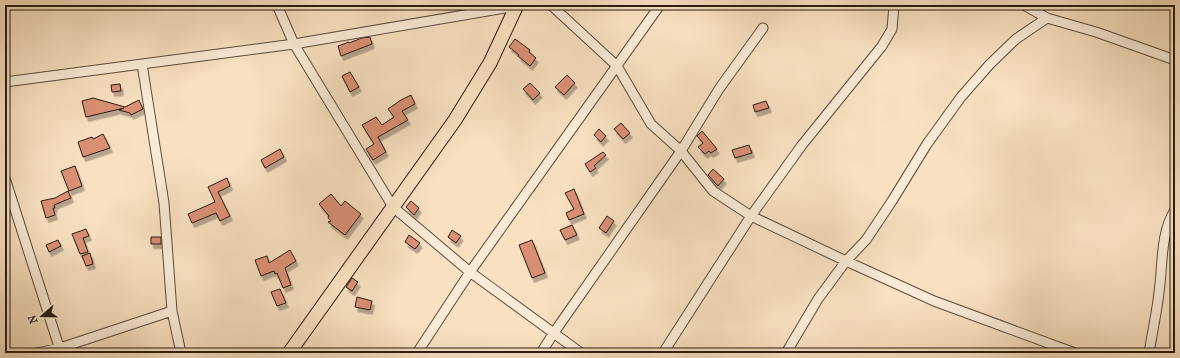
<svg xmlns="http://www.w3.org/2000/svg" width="1180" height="358" font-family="'IM FELL French Canon',serif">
<defs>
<filter id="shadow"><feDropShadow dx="2.5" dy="4.5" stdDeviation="0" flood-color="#0004"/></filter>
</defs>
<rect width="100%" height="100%" fill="#f8e0c0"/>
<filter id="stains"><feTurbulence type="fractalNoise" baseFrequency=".005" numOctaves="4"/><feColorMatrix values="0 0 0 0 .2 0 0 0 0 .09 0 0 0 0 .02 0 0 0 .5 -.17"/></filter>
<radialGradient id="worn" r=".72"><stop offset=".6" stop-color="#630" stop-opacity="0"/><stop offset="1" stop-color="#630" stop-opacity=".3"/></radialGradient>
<path fill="#db9076" stroke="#291b11" filter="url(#shadow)" d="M370 37 372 44 341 56 338 46 349 42V43L362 38Z
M515 39 530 50 529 52 536 58 530 66 518 56 519 55 509 47Z
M350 72 359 87 350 92 342 76Z
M567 75 575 83 564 95 555 87Z
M530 83 540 93 533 100 523 89Z
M120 84 121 91 112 92 111 85Z
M411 95 415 104 402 111 408 120 378 137 386 152 373 160 366 149 374 144 362 125 376 117 382 125 394 117 388 109 401 100Z
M93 98 125 107 139 100 143 109 131 115 130 113 119 110 124 108 86 117 82 101Z
M766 101 769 108 755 112 753 105Z
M621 123 630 133 623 139 614 129Z
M599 129 606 136 601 142 594 135Z
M702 131 717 149 711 153 709 151 705 154 698 147 703 143 697 136Z
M103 134 110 148 83 157 78 142 92 137 93 139Z
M749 145 752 153 735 158 732 150Z
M280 149 284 157 265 168 261 160Z
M603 152 606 155 594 166 596 168 590 172 585 164Z
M75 166 82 186 69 191 61 171Z
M713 169 724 179 718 186 708 175Z
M227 178 230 186 218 192 230 216 220 221 216 213 192 223 188 214 215 202 208 187Z
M574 189 584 214 569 220 566 213 574 209 565 193Z
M68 191 71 198 54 205 55 208H53L55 215 46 218 41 201 55 198Z
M331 194 341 206 345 201 361 214 345 235 328 222 331 221 328 218 329 216 319 204Z
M411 201 419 208 414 215 406 207Z
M607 216 614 221 606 233 599 228Z
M572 225 577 235 565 240 560 230Z
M86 229 89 236 83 238 88 252 80 254 72 234Z
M452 230 461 236 456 243 448 237Z
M409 235 420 243 415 249 405 242Z
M151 237H161V244H151Z
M58 240 61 246 49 252 46 245Z
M532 240 545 273 532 278 519 245Z
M290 250 296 261 285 268 291 285 283 288 277 273 275 274 274 271 261 276 255 260 267 256 269 263Z
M90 253 93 264 86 266 82 256Z
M352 278 358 282 352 291 346 287Z
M280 289 286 303 277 306 271 292Z
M357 297 372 301 370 310 355 307Z"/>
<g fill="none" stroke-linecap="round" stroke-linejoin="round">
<g stroke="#5d4c3d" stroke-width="11">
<path id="minor" d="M277 5 294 44 393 207 470 272 581 353
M551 5 617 66 651 124 681 151 713 191 751 216 846 261 934 301 1075 353
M1024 5 1047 18 1096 32 1175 60
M142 64 164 203 172 311 181 353
M5 82 294 44 517 6
M5 178 61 353
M37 353 60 348 172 311
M417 353 470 272 660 5
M541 353 553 334 681 151 719 89 763 28
M663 353 751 216 802 145 882 46 892 29 894 5
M786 353 818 299 846 261 866 240 892 201 927 144 961 97 990 64 1016 39 1047 18
M1149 353C1152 333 1157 312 1159 292 1163 266 1160 233 1175 210"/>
</g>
<g stroke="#291b11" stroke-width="15">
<path id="highway" d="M289 353 455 120 490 63 517 5"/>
</g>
<use href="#minor" stroke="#faebd6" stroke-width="9"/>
<use href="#highway" stroke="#f8e0c0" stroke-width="13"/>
</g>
<rect width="1180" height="358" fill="none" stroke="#f8e0c0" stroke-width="20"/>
<rect x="6" y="6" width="1168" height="346" fill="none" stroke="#291b11" stroke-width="2"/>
<rect x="10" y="10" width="1160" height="338" fill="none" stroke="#291b11"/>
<g transform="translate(42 316) rotate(250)" stroke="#faebd6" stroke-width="3" paint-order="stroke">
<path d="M0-3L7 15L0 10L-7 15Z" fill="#291b11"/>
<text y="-6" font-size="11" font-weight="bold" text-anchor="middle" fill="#291b11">N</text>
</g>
<rect width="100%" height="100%" filter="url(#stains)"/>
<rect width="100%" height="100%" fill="url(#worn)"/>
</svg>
